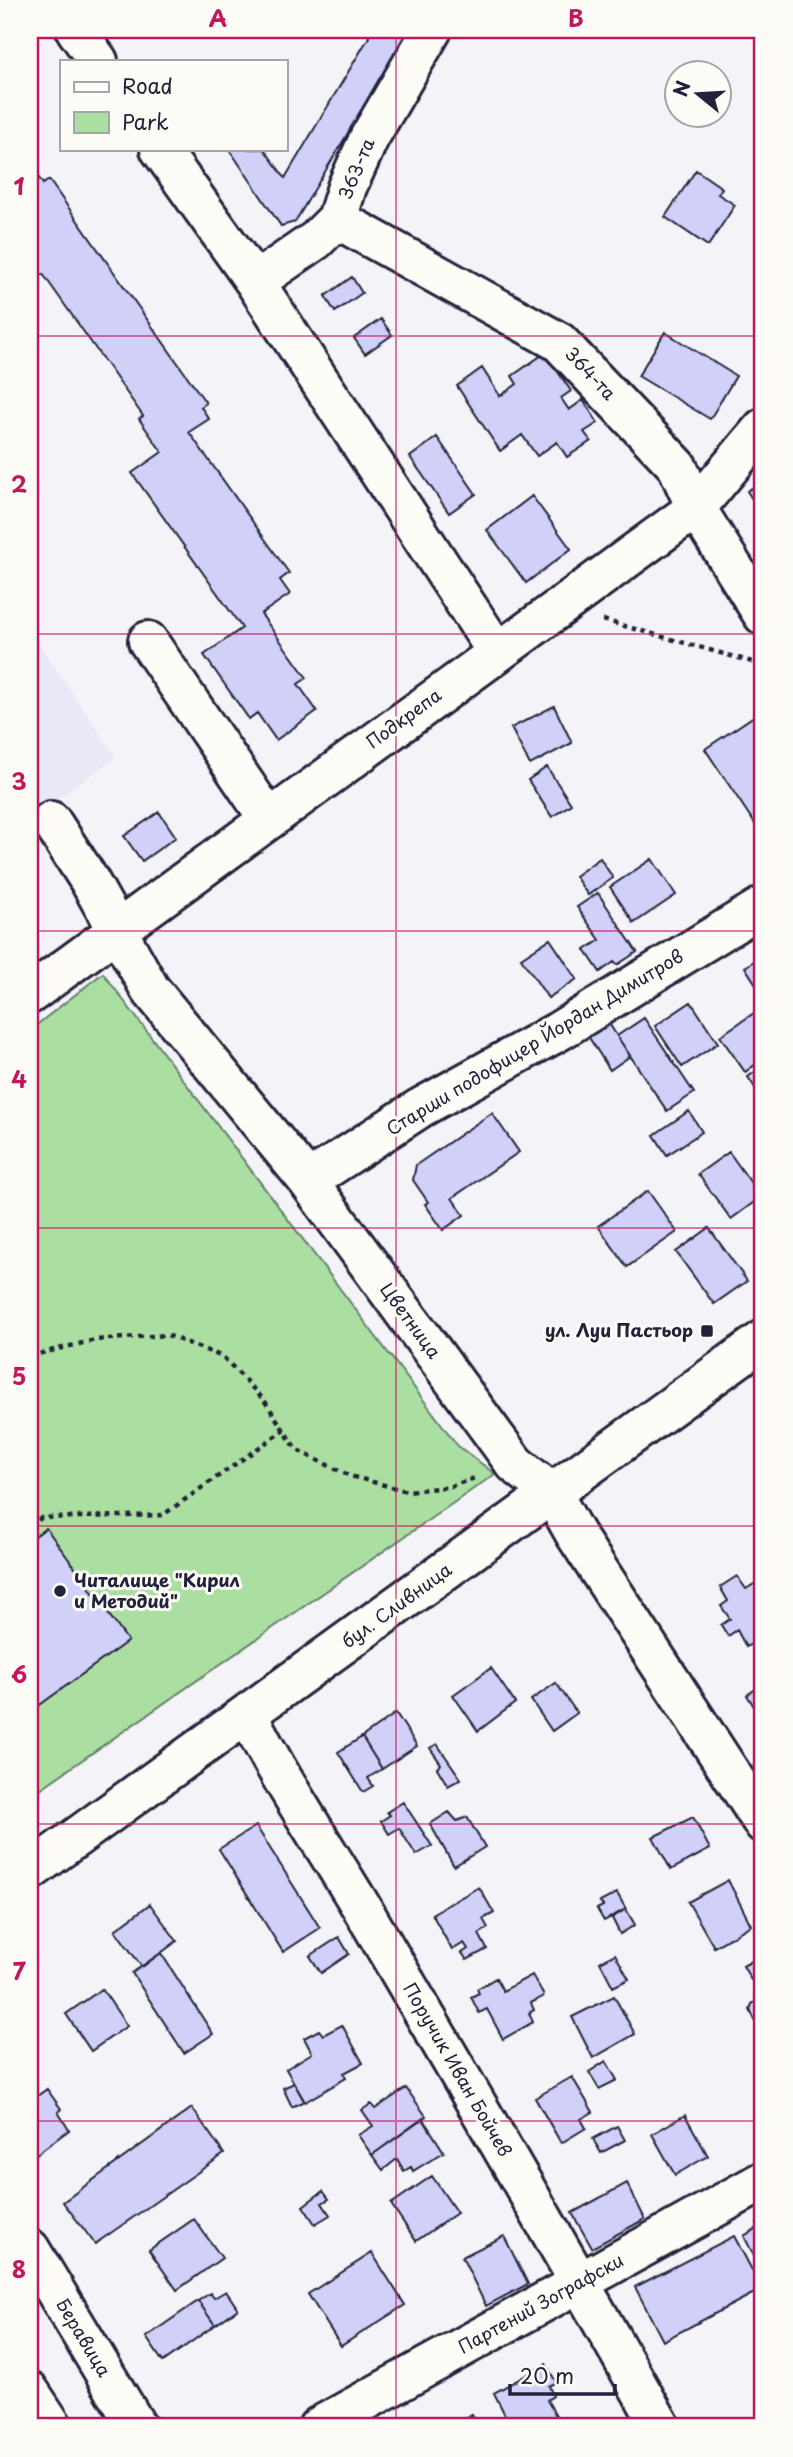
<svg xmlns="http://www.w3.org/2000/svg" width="793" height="2457" font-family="'Playpen Sans',sans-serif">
<rect width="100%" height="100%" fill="#f4f3f7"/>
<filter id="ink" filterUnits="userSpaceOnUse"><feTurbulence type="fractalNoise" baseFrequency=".0143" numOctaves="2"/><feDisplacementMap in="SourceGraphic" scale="14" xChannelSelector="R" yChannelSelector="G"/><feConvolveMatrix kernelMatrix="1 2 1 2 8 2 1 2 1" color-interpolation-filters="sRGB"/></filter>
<g filter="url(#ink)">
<path fill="#e9e8f7" d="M30 631 116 757 30 818Z"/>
<path fill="#abdfa1" stroke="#66806e" stroke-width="2" d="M103 973 458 1446 495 1474 30 1796V1030Z"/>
<path fill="#d0d0f8" stroke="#22223b" stroke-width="2" d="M366 30H401L404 39 295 222 281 226 229 149H264L285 178 369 37Z
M33 169 43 184 49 180 206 403 201 407 209 419 189 432 289 573 280 580 290 594 261 614 307 678 298 684 317 711 276 740 257 713 249 719 204 655 242 628 132 473 162 452 139 419 143 416 43 274 37 278 30 268V171Z
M696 170 722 188 718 194 735 205 708 246 665 217Z
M352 277 362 293 335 312 325 296Z
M381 319 392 335 365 354 354 338Z
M665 332 736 376 710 419 638 376Z
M545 353 571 391 561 398 569 410 583 400 598 423 584 432 591 441 567 457 557 442 537 456 522 435 500 451 457 386 482 368 500 396 517 384 512 376Z
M437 437 476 494 449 513 410 457Z
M763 481V516L747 491Z
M532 496 571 549 526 583 487 530Z
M554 706 572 743 530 765 511 728Z
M763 710V819L755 824 705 749Z
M547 767 571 804 552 817 528 780Z
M159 812 176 837 142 861 124 836Z
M600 858 613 878 588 895 575 876Z
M652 859 676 895 634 923 610 887Z
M598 893 637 952 617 965 614 962 600 972 585 950 600 940 577 907Z
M550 939 577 979 548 998 521 958Z
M763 955V995L745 967Z
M691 1002 718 1043 682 1067 655 1026Z
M763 1007V1059L745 1072 720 1036Z
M644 1018 694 1093 667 1111 617 1036Z
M608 1022 630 1056 610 1070 588 1036Z
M763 1066V1100L748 1077Z
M689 1111 702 1132 667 1155 654 1135Z
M492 1113 519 1152 452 1198 464 1215 443 1230 425 1204 428 1202 413 1180 416 1165Z
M729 1152 761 1197 731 1219 698 1174Z
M648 1191 677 1232 627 1267 598 1226Z
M709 1228 747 1281 714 1304 676 1252Z
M46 1528 128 1641 30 1712V1540Z
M737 1576 746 1589 756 1583 763 1595V1637L746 1647 737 1630 728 1636 721 1625 730 1619 721 1606 728 1601 720 1587Z
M491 1668 515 1703 478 1731 453 1695Z
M556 1683 577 1713 552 1731 531 1700Z
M763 1684V1721L747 1695Z
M396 1713 417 1746 382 1769 362 1737Z
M362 1737 382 1769 368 1778 373 1786 363 1792 338 1752Z
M437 1744 461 1779 448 1786 437 1768 441 1764 430 1748Z
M763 1759V1778L762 1779 754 1765Z
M403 1802 432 1846 416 1855 399 1828 389 1834 381 1821 390 1815 387 1812Z
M449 1812 457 1821 467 1817 485 1847 454 1866 430 1824Z
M693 1817 710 1849 671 1870 653 1837Z
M256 1826 320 1928 283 1952 219 1849Z
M728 1880 751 1925 714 1947 688 1902Z
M479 1887 494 1913 483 1919 488 1928 479 1934 487 1949 467 1960 462 1953 468 1949 464 1943 452 1950 432 1914Z
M617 1893 626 1909 604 1921 597 1909 603 1906 600 1902Z
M150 1904 177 1941 142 1967 115 1930Z
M626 1909 635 1925 620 1934 612 1918Z
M339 1937 349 1954 321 1973 310 1956Z
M161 1953 213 2034 184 2053 132 1973Z
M615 1954 629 1979 613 1987 600 1962Z
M763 1955V1974L751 1980 743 1966Z
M532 1975 544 1996 531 2003 534 2010 529 2013 533 2022 503 2039 487 2009 479 2013 471 1997 479 1993 477 1989 496 1978 503 1991Z
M102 1989 127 2026 91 2051 66 2014Z
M614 1996 635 2034 593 2058 572 2017Z
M763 1997V2036L750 2010 752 2004Z
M342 2025 363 2063 344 2073 346 2078 305 2102 286 2069 312 2053 304 2038 319 2030 323 2035Z
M606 2061 617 2080 599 2089 589 2072Z
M572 2077 593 2112 581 2119 586 2128 561 2143 535 2098Z
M294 2083 304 2101 292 2107 283 2088Z
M763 2086V2104L756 2091Z
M406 2088 426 2116 372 2155 358 2135 373 2126 362 2110 371 2104 375 2109Z
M47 2089 61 2109 58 2112 69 2130 35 2155 30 2147V2101Z
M192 2108 224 2154 95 2244 63 2202Z
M685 2115 708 2156 675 2175 652 2134Z
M423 2119 444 2152 413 2171 411 2167 404 2171 397 2159 383 2170 372 2155Z
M617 2126 625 2140 601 2153 593 2139Z
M432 2176 457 2213 416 2241 391 2204Z
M627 2183 645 2219 592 2248 572 2213Z
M323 2191 329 2199 322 2203 330 2215 315 2224 303 2206Z
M194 2219 222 2258 177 2290 149 2250Z
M762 2220H763V2274L744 2236 759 2227 757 2223Z
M504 2236 528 2284 486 2306 462 2257Z
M734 2236 762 2289 663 2341 635 2287Z
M372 2253 405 2305 341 2346 308 2294Z
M226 2291 238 2309 215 2325 198 2301 210 2293 214 2298Z
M198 2301 215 2325 163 2362 146 2337Z
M546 2364 556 2382 549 2386 553 2396 547 2400 558 2419 544 2427H511L494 2393Z
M472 2414 479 2427H450Z"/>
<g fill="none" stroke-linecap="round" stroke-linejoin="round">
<g stroke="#22223b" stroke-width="44">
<path id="minor" d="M76 30 98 61
M160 149 255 282 497 652
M337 219 559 342 677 466 696 508 763 615
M255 282 316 240 337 219 347 187 369 138 432 30
M148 641 268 818
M51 821 89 880 150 989 308 1181 515 1464 552 1493 575 1534 763 1823
M30 994 696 508 763 428
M308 1181 420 1108 559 1031 763 906
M248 1715C284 1788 331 1855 372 1925 470 2092 567 2258 661 2427
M30 2249 137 2427
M30 2392 53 2427
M318 2427 763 2181"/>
</g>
<g stroke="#22223b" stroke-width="44">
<path id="major" d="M30 1871 763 1340"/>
</g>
<path stroke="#22223b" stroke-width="4.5" stroke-dasharray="5 5" stroke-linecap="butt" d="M603 620 763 665
M30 1356 95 1340 167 1335 223 1357 264 1400 297 1450 350 1476 407 1491 448 1487 478 1477
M30 1526 41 1518 163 1515 284 1430"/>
<use href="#minor" stroke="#fdfcf7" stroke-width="38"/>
<use href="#major" stroke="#fdfcf7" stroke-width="38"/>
</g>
</g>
<path fill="none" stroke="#c2185b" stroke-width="2" stroke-opacity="0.55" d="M396 30V2427M30 336H763M30 634H763M30 931H763M30 1228H763M30 1526H763M30 1824H763M30 2121H763"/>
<g fill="#22223b" stroke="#fdfcf7" stroke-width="2.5">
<rect x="700" y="1324" width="14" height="14" rx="3.5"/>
<circle cx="60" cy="1591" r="7"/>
</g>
<g text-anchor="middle" stroke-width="6" stroke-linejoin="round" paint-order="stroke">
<g font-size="18" fill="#22223b" stroke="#fdfcf7">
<text transform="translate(357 169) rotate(-67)" y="6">363-та</text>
<text transform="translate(590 374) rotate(47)" y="6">364-та</text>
<text transform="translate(404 719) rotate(-36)" y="6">Подкрепа</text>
<text transform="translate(535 1043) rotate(-31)" y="6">Старши подофицер Йордан Димитров</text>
<text transform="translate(410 1321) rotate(54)" y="6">Цветница</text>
<text transform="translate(397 1606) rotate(-36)" y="6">бул. Сливница</text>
<text transform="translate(457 2070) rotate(60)" y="6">Поручик Иван Бойчев</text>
<text transform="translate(541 2304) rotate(-29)" y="6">Партений Зографски</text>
<text transform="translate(83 2338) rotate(59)" y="6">Беравица</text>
</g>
<g font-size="18" font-weight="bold" fill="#22223b" stroke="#fdfcf7" text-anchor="end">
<text x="693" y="1337">ул. Луи Пастьор</text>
<text x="74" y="1587" text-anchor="start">Читалище "Кирил<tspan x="74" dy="21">и Методий"</tspan></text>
</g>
</g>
<rect width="793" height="2457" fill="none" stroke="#fdfcf7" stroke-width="77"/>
<rect x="60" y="60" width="228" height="91" fill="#fdfcf7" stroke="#a5a5ac" stroke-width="2"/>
<rect x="74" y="82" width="35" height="10" fill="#fdfcf7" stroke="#a5a5ac" stroke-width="2"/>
<text x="122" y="94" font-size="21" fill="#22223b">Road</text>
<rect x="74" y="112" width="35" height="21" fill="#abdfa1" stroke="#a5a5ac" stroke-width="2"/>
<text x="122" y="130" font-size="21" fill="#22223b">Park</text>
<g transform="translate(698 94) rotate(288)"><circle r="33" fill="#fdfcf7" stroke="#a5a5ac" stroke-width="2"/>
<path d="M0-5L12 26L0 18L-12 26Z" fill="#22223b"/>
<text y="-10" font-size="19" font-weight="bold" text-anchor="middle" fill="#22223b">N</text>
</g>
<path d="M510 2384v10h105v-10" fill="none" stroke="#22223b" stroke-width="3.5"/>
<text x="520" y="2384" font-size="21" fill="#22223b" stroke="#fdfcf7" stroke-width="5" paint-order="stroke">20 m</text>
<rect x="38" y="38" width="716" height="2380" fill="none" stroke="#c2185b" stroke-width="2.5"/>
<g font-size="23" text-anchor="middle" font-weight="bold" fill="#c2185b">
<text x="218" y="27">A</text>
<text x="576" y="27">B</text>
<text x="19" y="195">1</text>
<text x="19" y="493">2</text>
<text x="19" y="790">3</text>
<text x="19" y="1088">4</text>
<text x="19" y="1385">5</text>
<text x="19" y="1683">6</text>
<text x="19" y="1980">7</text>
<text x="19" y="2278">8</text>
</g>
</svg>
